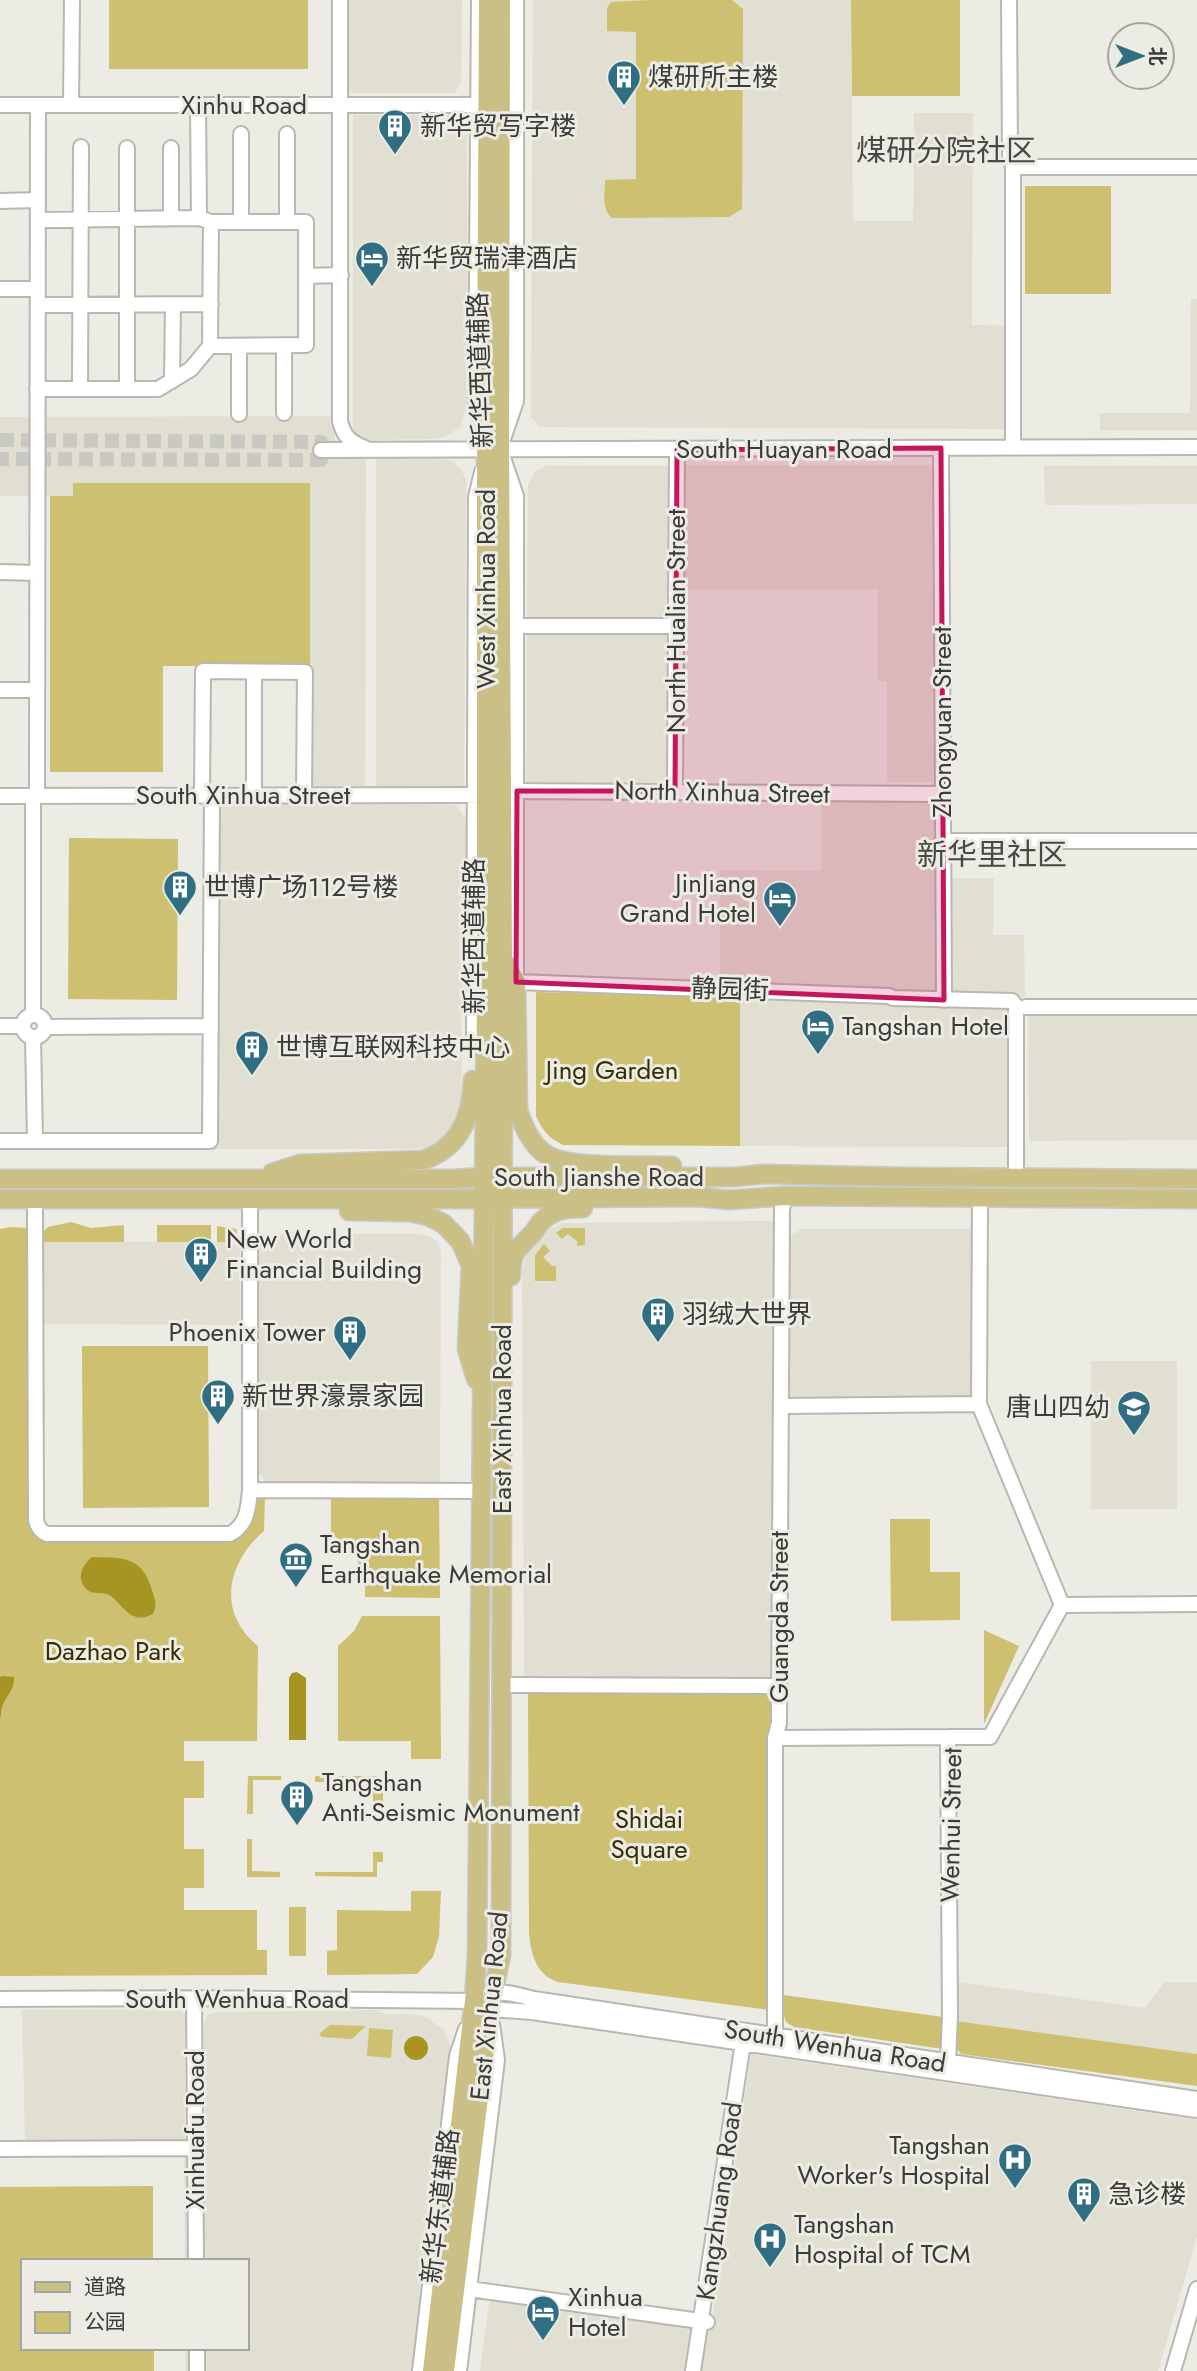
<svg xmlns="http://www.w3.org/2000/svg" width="1197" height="2371" font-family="Jost,'Noto Sans SC',sans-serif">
<rect width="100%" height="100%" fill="#ecebe4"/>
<path fill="#e1dfd1" d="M346 0H462L461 82 455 93H344Z
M533 0H851L853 221H913L914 113H973L972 325 1009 326V429L540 427 531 417Z
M353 115H448L461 120 467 132V406L460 427 447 436 436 439 362 440 357 438 353 430Z
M1191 299H1197V430H1100V413H1190Z
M335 416V459H366L365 786H310V483H73V496H0V417Z
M376 458H441L452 461 461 469 466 480 464 789 376 788Z
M685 465H932L933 782H887V681H878V589H684Z
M545 466H668V786L526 785 528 486 534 473Z
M1044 466H1197V504L1045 505Z
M822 802H936L937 992 840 987 720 984V870L821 871Z
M203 804 456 805 466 819 467 947 461 1012 462 1110 461 1117 448 1135 438 1142 427 1148 411 1149H202Z
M952 878H994L993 935H1024L1025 997 952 992Z
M740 998 896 1001 1006 1006 1012 1014 1013 1147 740 1146Z
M1037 1010 1197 1011V1140L1029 1141 1028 1014Z
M775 1221 772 1677 524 1679 522 1271 527 1253 551 1228 564 1223Z
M801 1229H975L976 1402H789V1238Z
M259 1234H420L431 1237 437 1242 441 1251 440 1484 273 1485 266 1482 259 1473Z
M43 1242H240V1325L43 1324Z
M1091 1361H1177V1509H1091Z
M957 1982 1145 2008 1165 1982H1197V2054L955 2021Z
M178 2009 185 2014V2141H205L204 2024 207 2015 217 2012 379 2010 387 2015 413 2014 426 2017 444 2030 452 2048 415 2371H186L185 2348H247V2261H185L184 2141 25 2142 22 2010Z
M751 2054 1197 2120V2236L1158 2371H480L490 2296 711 2327Z"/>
<path fill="#cdc070" d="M109 0H308V69H109Z
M650 0H732L743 9 742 209 729 217 612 218C601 208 605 194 605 180L636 179V32L607 31V8L611 2Z
M851 0H960V96H852Z
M1025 186H1111V294H1025Z
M73 483H310V666H163V772H50V496H73Z
M69 838 178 839 177 1000 68 999Z
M536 992 740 998V1146L563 1145C549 1138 542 1130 536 1116Z
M71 1222 91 1228 124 1225V1242H43L44 1231 48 1227Z
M157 1225H211V1242H157Z
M217 1226 236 1229 240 1242H217Z
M11 1227 29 1228 33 1529 231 1539 258 1498 265 1496 264 1531C227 1563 216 1612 258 1646L257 1741H184V1761H204V1798H184V1849H204V1888H184V1910H257V1950H267V1975L0 1976V1229Z
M563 1228H585V1245L577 1246V1241L568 1234 562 1239 556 1233Z
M544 1244 550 1251 543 1257 552 1266H556V1281H535V1255Z
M82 1346H208L209 1507 83 1508Z
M331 1495H439L440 1598 365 1597C367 1571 354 1547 331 1534Z
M890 1519H930V1572H960V1620L891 1621Z
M362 1616H440L441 1759H411V1741H338V1646L354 1631Z
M984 1630 1019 1646 984 1724Z
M762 1690 770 1694 773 1700 769 2010 558 1982C536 1975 531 1954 529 1933L528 1692Z
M248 1776H281V1780H253V1814H247Z
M315 1776H378V1790L383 1791V1801H373V1782H315Z
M247 1839H252V1871L280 1872V1877H247Z
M373 1852H383V1862H377V1877L315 1876V1872H373Z
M411 1891H441L439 1936 433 1957 417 1974 327 1975V1951L337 1950V1910L411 1911Z
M289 1907H306V1956H289Z
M784 1995 943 2017V2049L794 2027 786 2022 784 2016Z
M955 2021 1197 2054V2086L961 2054 956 2048Z
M330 2025 366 2026 352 2039 322 2037 319 2034Z
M369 2028 393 2030 391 2058 367 2056Z
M153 2186V2261H23V2348H154V2371H0V2187Z"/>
<path fill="#a69523" d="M92 1557C120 1558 141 1555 151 1587 154 1598 158 1603 153 1614 132 1625 125 1608 111 1596 104 1591 96 1595 89 1591 75 1581 81 1566 92 1557Z
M297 1672 306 1678V1740H289V1678L292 1673Z
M3 1676 14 1677C15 1691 6 1695 2 1707 1 1711 1 1715 0 1719V1677Z
M404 2048a12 12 0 1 1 24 0a12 12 0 1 1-24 0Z"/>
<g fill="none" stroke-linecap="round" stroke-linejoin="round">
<path stroke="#c9c8c2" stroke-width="14" stroke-dasharray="14 7" stroke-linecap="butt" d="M0 440 321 442V460L0 459"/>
<g stroke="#b9b8b0" stroke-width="18">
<path id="minor" d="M340 0V421C344 437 350 442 365 448
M479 0 476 401 482 425
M1009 0 1010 154 1013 167
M0 105H485
M71 105 72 0
M198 105 199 218
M241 134V222
M287 134V221
M127 148V389
M171 148V218
M0 201 38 200
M38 220 199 218 211 222H306V345L210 346 191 369 158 389H80
M306 276 341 275
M0 289H38
M38 305 211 304
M284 345V413
M210 346 211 222
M239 346V414
M172 381 173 305
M37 389H80L81 147
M503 439 516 401V0
M941 448 944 1000
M1013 448V167H1197
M321 450 1197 447
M503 458 516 496V982L889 996 893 998 1012 1001 1016 1006V1178
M0 572 37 573
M515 626H676
M0 690H37
M507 791 942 794
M675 791 677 450
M202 795 203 671 305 672 304 795
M254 795V672
M0 796 485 795
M37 796 38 105
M942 841H1197
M1026 1007H1197
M33 1015V796
M23 1026a11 11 0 1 1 22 0a11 11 0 1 1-22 0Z
M0 1026H23
M45 1027 211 1026
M474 1034 476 497 482 472
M33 1037 35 1141
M0 1141H210L212 795
M35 1199 36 1519C37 1527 40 1531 47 1534H230C248 1524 248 1508 250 1490L481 1491
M250 1208V1490
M781 1406 979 1404
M1062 1605 1197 1604
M502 1685 779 1686
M775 1738 948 1737
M486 1996C501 1989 518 1995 534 1999L1197 2099
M194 1998 196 2261
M0 1999 194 1998 474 2001 490 2009 532 2012 1197 2110
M775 2037V1738L779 1723 782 1209 785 1196
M948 2063 950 2016 948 1737H990L1062 1605 979 1404 980 1197
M0 2149 195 2148
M462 2288 707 2322
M197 2348V2371
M420 2371 457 2056 466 2029
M459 2371 497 2060 492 2024
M693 2371 744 2036
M1173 2371 1197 2289"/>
</g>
<g stroke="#c8c8c7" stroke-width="21">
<path id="major" d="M505 962 516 982 518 1110C523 1126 532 1146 547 1155 568 1169 644 1165 672 1166
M272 1173 300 1164 423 1160C460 1148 472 1116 473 1080
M0 1179H453L484 1177H735L763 1174 907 1177 1197 1179
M0 1199H453L699 1197 729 1200 785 1196 1197 1199
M349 1211 410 1212 428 1216 444 1224 460 1241 471 1265 467 1349 476 1379
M511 1276C511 1253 516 1250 532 1234 536 1230 538 1225 542 1221 554 1209 568 1208 583 1208
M432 2371 474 2001 477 1955 486 996V401L488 0
M445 2371 490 2009 501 1955 503 957 500 450 501 0"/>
</g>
<use href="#minor" stroke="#fff" stroke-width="14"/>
<use href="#major" stroke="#cac085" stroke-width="18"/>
</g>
<path fill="#c2185b" fill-opacity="0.2" stroke="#c2185b" stroke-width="5" stroke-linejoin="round" d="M941 448 944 1000 516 982 517 791H675L677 450Z"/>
<defs>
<g id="building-pin" transform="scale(1.75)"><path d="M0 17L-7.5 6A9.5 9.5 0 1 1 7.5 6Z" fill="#2f6e83" stroke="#ecebe4"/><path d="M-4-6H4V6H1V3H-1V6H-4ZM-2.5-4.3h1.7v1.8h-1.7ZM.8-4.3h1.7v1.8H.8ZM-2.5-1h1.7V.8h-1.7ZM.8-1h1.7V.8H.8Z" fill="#fff"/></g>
<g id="hotel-pin" transform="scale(1.75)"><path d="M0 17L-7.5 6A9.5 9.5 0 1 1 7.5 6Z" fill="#2f6e83" stroke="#ecebe4"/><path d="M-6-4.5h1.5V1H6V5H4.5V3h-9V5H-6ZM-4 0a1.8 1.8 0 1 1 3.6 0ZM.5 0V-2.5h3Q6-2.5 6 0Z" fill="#fff"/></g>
<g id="school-pin" transform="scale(1.75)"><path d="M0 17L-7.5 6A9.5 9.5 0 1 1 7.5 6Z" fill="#2f6e83" stroke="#ecebe4"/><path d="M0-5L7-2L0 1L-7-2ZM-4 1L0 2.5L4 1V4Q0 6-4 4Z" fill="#fff"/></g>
<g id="museum-pin" transform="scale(1.75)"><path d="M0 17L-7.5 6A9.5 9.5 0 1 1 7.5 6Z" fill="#2f6e83" stroke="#ecebe4"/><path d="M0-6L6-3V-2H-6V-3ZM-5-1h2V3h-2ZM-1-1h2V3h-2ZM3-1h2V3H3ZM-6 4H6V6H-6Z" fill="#fff"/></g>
<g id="hospital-pin" transform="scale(1.75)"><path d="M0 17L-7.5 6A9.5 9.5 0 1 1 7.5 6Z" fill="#2f6e83" stroke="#ecebe4"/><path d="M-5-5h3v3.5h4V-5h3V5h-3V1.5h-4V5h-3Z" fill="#fff"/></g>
</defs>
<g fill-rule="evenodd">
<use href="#building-pin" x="624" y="77"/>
<use href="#building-pin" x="395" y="126"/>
<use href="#hotel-pin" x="372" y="258"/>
<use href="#building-pin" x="180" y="887"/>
<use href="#hotel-pin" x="780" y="898"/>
<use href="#hotel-pin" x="818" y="1026"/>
<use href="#building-pin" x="252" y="1047"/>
<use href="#building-pin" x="201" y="1254"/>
<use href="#building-pin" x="658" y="1314"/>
<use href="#building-pin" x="350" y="1332"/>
<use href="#building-pin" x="218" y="1396"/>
<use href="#school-pin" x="1134" y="1407"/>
<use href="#museum-pin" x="296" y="1559"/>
<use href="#building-pin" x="297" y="1797"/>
<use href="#hospital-pin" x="1015" y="2160"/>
<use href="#building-pin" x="1084" y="2194"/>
<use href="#hospital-pin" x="770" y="2239"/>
<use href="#hotel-pin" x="543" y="2312"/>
</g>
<g text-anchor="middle" stroke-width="6" stroke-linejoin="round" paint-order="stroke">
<g font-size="26" fill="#3b3b38" stroke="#ecebe4" text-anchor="start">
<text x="648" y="86">煤研所主楼</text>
<text x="420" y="135">新华贸写字楼</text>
<text x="396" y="267">新华贸瑞津酒店</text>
<text x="756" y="892" text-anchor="end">JinJiang<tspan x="756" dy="30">Grand Hotel</tspan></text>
<text x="204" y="896">世博广场112号楼</text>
<text x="842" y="1035">Tangshan Hotel</text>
<text x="276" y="1056">世博互联网科技中心</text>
<text x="226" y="1248">New World<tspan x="226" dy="30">Financial Building</tspan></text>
<text x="682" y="1323">羽绒大世界</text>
<text x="326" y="1341" text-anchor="end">Phoenix Tower</text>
<text x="242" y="1405">新世界濠景家园</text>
<text x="1110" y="1416" text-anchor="end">唐山四幼</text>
<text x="320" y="1553">Tangshan<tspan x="320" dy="30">Earthquake Memorial</tspan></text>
<text x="322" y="1791">Tangshan<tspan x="322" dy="30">Anti-Seismic Monument</tspan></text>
<text x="990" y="2154" text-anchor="end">Tangshan<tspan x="990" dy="30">Worker's Hospital</tspan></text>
<text x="1108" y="2203">急诊楼</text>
<text x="794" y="2233">Tangshan<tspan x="794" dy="30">Hospital of TCM</tspan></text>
<text x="568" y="2306">Xinhua<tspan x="568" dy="30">Hotel</tspan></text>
</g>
<g font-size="26" fill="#3b3b38" stroke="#ecebe4">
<text x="244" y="114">Xinhu Road</text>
<text transform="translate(480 370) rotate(-92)" y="9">新华西道辅路</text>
<text x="784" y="458">South Huayan Road</text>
<text transform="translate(486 589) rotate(-90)" y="9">West Xinhua Road</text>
<text transform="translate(676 621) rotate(-90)" y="9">North Hualian Street</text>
<text transform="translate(942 722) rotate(-90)" y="9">Zhongyuan Street</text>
<text transform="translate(722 792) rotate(1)" y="9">North Xinhua Street</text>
<text x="243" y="804">South Xinhua Street</text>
<text transform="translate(474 936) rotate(-90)" y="9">新华西道辅路</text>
<text transform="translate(730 989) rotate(2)" y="9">静园街</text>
<text x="599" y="1186">South Jianshe Road</text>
<text transform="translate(502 1419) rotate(-90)" y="9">East Xinhua Road</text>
<text transform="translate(779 1617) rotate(-90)" y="9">Guangda Street</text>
<text transform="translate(951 1825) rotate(-89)" y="9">Wenhui Street</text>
<text x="237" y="2008">South Wenhua Road</text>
<text transform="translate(489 2006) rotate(-84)" y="9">East Xinhua Road</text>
<text transform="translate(835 2046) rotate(9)" y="9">South Wenhua Road</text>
<text transform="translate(195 2130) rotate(-90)" y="9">Xinhuafu Road</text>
<text transform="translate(719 2201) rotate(-82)" y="9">Kangzhuang Road</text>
<text transform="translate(440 2206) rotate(-83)" y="9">新华东道辅路</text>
</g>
<g font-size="26" fill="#362f00" stroke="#ecebe4">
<text x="612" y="1079">Jing Garden</text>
<text x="113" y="1660">Dazhao Park</text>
<text x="649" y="1828">Shidai<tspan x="649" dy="30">Square</tspan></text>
</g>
<g font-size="30" fill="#494842" stroke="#ecebe4">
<text x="946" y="161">煤研分院社区</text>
<text x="992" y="865">新华里社区</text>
</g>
</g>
<rect x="21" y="2259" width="228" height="91" fill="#ecebe4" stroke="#a5a59f" stroke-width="2"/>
<rect x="35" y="2282" width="35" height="10" fill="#cac085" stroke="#a5a59f" stroke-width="2"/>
<text x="84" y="2294" font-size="21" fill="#3b3b38">道路</text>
<rect x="35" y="2312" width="35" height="21" fill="#cdc070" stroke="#a5a59f" stroke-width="2"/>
<text x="84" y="2329" font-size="21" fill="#3b3b38">公园</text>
<g transform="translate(1141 56) rotate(90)"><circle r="33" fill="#ecebe4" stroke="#a5a59f" stroke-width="2"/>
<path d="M0-5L12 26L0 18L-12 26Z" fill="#2f6e83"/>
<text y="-10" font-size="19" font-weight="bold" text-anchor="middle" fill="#3b3b38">北</text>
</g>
</svg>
